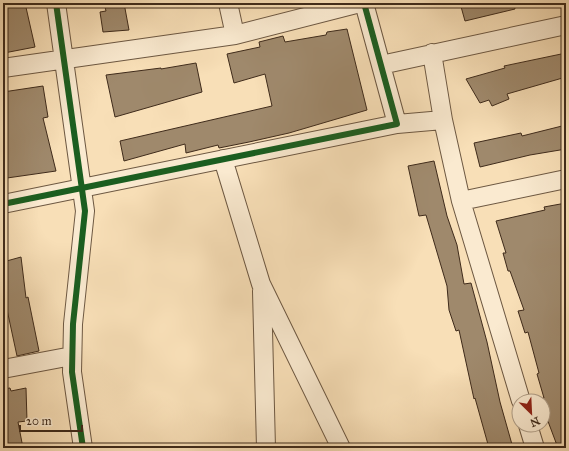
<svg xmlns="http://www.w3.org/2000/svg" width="569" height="451" font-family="'IM FELL Great Primer',serif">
<rect width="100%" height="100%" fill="#f8dfb7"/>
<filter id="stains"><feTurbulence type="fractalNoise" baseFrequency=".005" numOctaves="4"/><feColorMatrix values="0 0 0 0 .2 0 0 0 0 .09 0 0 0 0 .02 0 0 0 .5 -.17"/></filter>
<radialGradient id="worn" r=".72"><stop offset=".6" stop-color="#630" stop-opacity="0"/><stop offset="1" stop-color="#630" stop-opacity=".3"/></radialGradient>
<path fill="#9f896c" stroke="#3f2b1b" d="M3 3H25L35 47 4 53Z
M104 3H124L129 30 103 32 100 12 106 11Z
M460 3H514L515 9 465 21Z
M347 29 367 110 289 133 249 142 219 148 218 145 186 153 185 144 124 161 120 141 272 106 265 74 234 83 227 54 260 47 259 42 283 36 285 42 326 35 327 32Z
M566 53V77L507 94 509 99 492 106 489 100 480 103 466 79 505 68 504 66Z
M196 63 202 92 115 117 106 75 161 68V69Z
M43 86 48 117 43 118 56 171 7 178 3 160V92Z
M566 125V149L530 155 480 167 474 143 521 133 522 136Z
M434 161 447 216 457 245 464 284 471 283 487 342 500 402 513 448H489L475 398 474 399 459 330 456 331 449 310 447 286 426 215 419 216 408 166Z
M566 203V448H558L543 408V401L540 399 544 398 537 374 539 373 528 332 525 333 518 311 524 310 510 271H508L503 253H506L496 221 545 210 544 207Z
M21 257 26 298 28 297 39 351 17 356 3 291V262Z
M10 388 11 391 26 388 27 421 18 422 23 448H3V389Z"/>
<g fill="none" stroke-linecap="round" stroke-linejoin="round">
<g stroke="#6d5842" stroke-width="20">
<path id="minor" d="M56 3 85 211 73 324 72 372 83 448
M228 3 235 35
M432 53 443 120
M381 65 566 25
M3 68 235 35 360 3
M397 124 443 120 461 201 521 401
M223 159 261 284 341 448
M461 201 566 179
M3 204 397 124 364 3
M262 291 266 448
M3 369 72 356
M528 425 535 448"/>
</g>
<use href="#minor" stroke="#faead0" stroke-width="18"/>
<g stroke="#faead0" stroke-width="8">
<path id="cycleway" d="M56 3 85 211 73 324 72 372 83 448
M3 204 397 124 364 3"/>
</g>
<use href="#cycleway" stroke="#1b5e20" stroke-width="6"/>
</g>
<rect width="569" height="451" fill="none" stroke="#f8dfb7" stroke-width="16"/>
<rect x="4" y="4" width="561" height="443" fill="none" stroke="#3f2b1b" stroke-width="2"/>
<rect x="8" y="8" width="553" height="435" fill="none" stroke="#3f2b1b"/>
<g transform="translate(531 413) rotate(156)"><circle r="19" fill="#faead0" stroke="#af9e88"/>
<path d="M0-3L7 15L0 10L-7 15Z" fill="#8f2418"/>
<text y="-6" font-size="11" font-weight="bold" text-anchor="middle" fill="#3f2b1b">N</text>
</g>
<path d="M20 425v6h62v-6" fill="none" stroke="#3f2b1b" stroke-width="2"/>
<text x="26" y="425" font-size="12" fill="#3f2b1b" stroke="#faead0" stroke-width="3" paint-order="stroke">20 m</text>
<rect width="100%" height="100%" filter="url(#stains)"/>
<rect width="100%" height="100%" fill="url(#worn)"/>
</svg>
